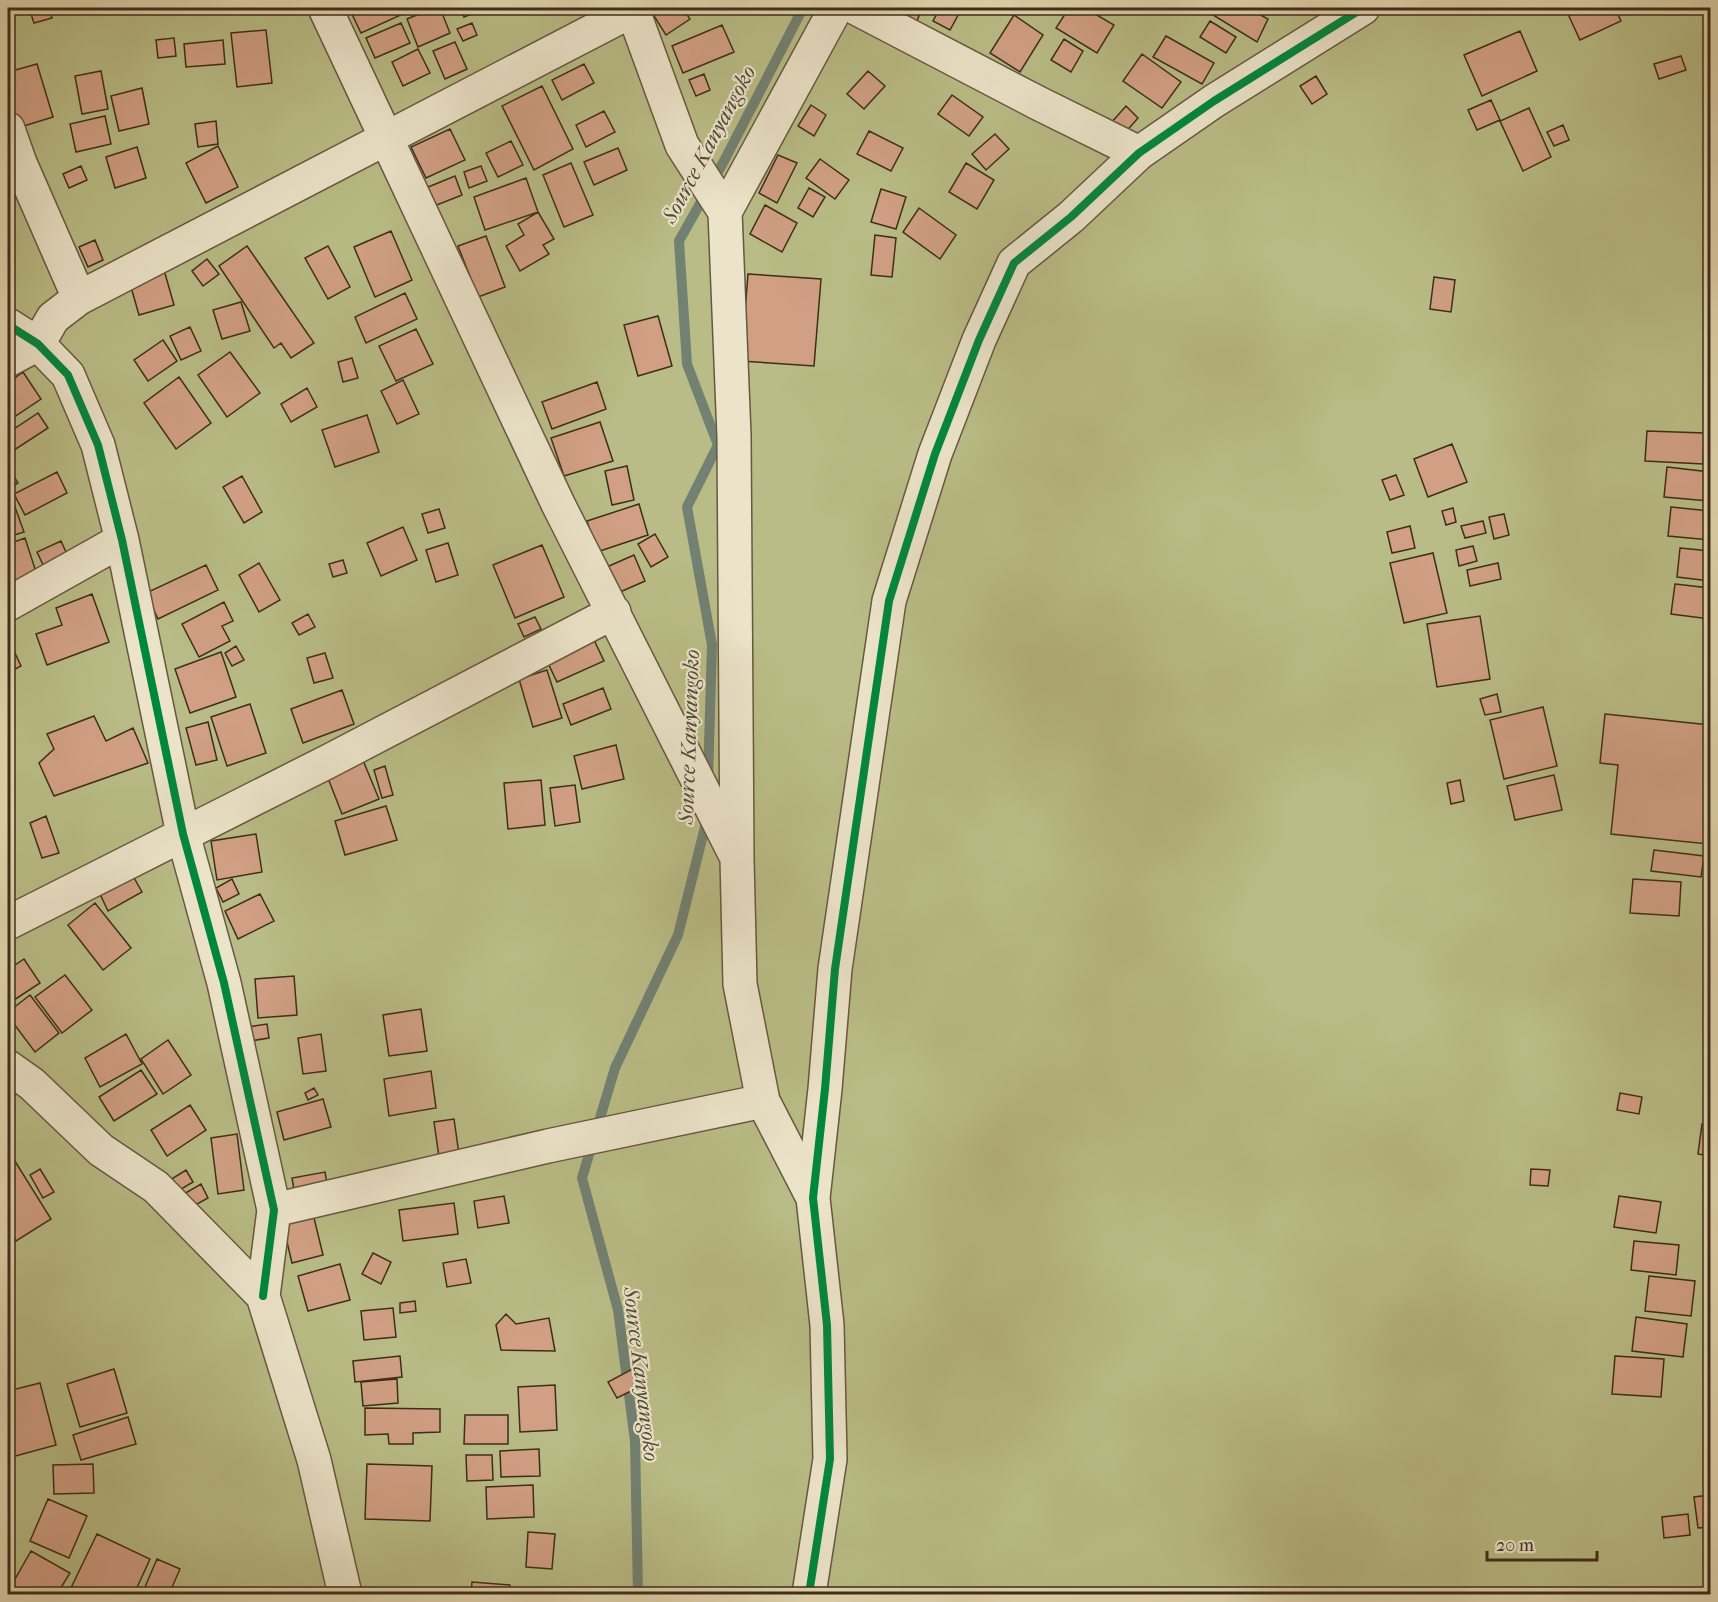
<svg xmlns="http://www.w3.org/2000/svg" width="1718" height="1602" font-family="'IM FELL French Canon',serif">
<rect width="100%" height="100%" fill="#e2d5ae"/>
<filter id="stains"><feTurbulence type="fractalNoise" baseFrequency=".00333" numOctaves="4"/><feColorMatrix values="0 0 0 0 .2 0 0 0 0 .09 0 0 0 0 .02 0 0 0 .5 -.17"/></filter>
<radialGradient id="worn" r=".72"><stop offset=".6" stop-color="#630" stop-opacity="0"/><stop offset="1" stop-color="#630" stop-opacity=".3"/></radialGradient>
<path fill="#b9bc86" stroke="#7b7550" stroke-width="1.5" d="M8 8H1710V1594H8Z"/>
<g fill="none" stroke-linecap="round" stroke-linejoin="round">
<path stroke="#728172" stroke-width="10" d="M708 779 712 645 687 507 718 445 687 364 679 241 724 161 803 8
M638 1594 635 1441 618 1310 582 1178 615 1068 678 935 707 819"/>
</g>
<path fill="#d1a084" stroke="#3d2e1a" stroke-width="1.5" d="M29 8H49L52 18 34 23Z
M349 8H400L403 14 361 33Z
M434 8H440L450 33 418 47 407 19Z
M460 8H486L464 17Z
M649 8H683L690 19 666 35Z
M898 8H922L917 21 895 13Z
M940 8H962L950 30 933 21Z
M1069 8H1085L1114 25 1097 53 1056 28Z
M1217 8H1248L1268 19 1257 42 1213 15Z
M1578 8H1615L1621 21 1580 40 1567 12Z
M1014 15 1043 35 1020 72 990 53Z
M1210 21 1236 37 1226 53 1200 37Z
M401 23 410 43 375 58 366 38Z
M472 23 477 35 463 41 457 29Z
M722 25 734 52 683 73 672 46Z
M266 30 272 83 237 87 231 33Z
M1520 31 1537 71 1482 96 1464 55Z
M1166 36 1214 63 1202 84 1153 57Z
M174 38 176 56 158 58 156 40Z
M1064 39 1083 51 1071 72 1051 60Z
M223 40 225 64 186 67 184 44Z
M455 42 467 69 445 79 433 51Z
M418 49 430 73 403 86 392 62Z
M1142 54 1181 82 1162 108 1123 81Z
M1681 56 1686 70 1659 79 1654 64Z
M37 64 53 117 14 129 8 107V72Z
M584 64 594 83 562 100 552 80Z
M101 71 108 109 82 114 75 76Z
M868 71 885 86 864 109 847 94Z
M704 74 710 90 696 96 689 80Z
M1316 76 1327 94 1312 104 1300 86Z
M542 86 573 149 534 170 502 106Z
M142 88 149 124 119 131 111 96Z
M952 95 983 117 969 136 938 114Z
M1491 100 1500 120 1477 130 1468 110Z
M811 105 826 115 814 136 798 126Z
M1126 106 1138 118 1124 134 1111 123Z
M1529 108 1551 157 1523 171 1500 121Z
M604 111 615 132 586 147 576 125Z
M105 116 111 144 76 152 70 124Z
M216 121 218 144 198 147 195 124Z
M1563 125 1569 140 1554 146 1547 132Z
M450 129 465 160 426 178 411 147Z
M869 131 903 148 891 171 857 154Z
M995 134 1009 149 986 170 972 154Z
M511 141 523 165 498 177 486 153Z
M218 146 238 187 206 203 186 163Z
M137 147 146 178 115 188 106 157Z
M618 148 627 170 594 185 584 162Z
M778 155 797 163 777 203 759 193Z
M820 159 849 180 835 199 806 178Z
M571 163 593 215 564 227 543 175Z
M966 163 994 180 977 209 949 192Z
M81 166 87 180 69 188 63 174Z
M481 166 487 181 469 188 464 172Z
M455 176 462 195 424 210 416 192Z
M526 178 538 212 485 230 474 197Z
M809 188 825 197 813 217 798 208Z
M881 189 906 197 896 229 871 222Z
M765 205 797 223 782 252 750 234Z
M919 208 956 235 940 259 903 232Z
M538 212 554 239 543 245 549 254 520 271 506 246 524 235 518 224Z
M391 231 412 280 375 297 354 247Z
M875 235 896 238 892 277 871 275Z
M486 236 505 287 478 297 458 246Z
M95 240 103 260 88 267 79 247Z
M247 246 314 343 291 358 281 343 274 348 219 266Z
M328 246 350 287 328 299 305 258Z
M207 259 219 274 203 286 192 271Z
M164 270 174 305 139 315 129 280Z
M748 274 821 279 814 366 741 361Z
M1434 277 1455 280 1451 312 1430 309Z
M405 293 417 319 366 343 355 317Z
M241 302 250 331 222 339 213 310Z
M658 316 672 366 638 376 624 325Z
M190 327 201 351 181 360 170 336Z
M416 329 433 364 396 381 379 346Z
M163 340 177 361 148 381 134 360Z
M230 352 260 393 227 417 198 375Z
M352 358 358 378 343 382 338 362Z
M23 372 41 399 8 421V383Z
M179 377 211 423 176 449 144 403Z
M403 380 419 414 397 424 381 391Z
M597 382 606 409 552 429 542 402Z
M307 388 317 407 291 422 281 404Z
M38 413 48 428 8 454V433Z
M367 415 379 452 335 467 322 430Z
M600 422 613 461 564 476 551 438Z
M1647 431 1704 433 1703 464 1645 461Z
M1452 444 1467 482 1428 497 1414 459Z
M627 466 634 500 612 505 605 471Z
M8 467 18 483 8 489Z
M1667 467 1710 472 1709 501 1664 497Z
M57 472 67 493 25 515 14 494Z
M1396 475 1404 495 1390 500 1382 480Z
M242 476 262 512 244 523 223 487Z
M639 504 648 535 597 552 587 521Z
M15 507 24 532 8 537V509Z
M1671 507 1710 511V540L1668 536Z
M1453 508 1456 522 1446 525 1442 511Z
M439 509 445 528 428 533 422 514Z
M1504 514 1509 535 1494 539 1489 517Z
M1483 521 1486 533 1465 538 1461 526Z
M1410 526 1415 548 1392 553 1387 532Z
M403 527 417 560 381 576 367 543Z
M655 534 668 557 651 567 638 544Z
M25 538 38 578 9 588 8 544Z
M61 541 71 563 47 573 37 552Z
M448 543 458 575 436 582 426 550Z
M542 545 564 597 515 618 493 565Z
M1473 546 1477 561 1459 566 1456 550Z
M1680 548 1710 551V581L1677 577Z
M1433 553 1447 613 1404 623 1390 563Z
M634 555 645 581 611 596 600 570Z
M343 560 347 573 333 577 329 564Z
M259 563 280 600 259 612 239 575Z
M1498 563 1501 579 1470 586 1467 570Z
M206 565 218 590 158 619 146 593Z
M1675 584 1710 588V619L1671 614Z
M92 594 109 642 47 665 36 634 62 625 56 608Z
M224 602 233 621 222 626 230 641 199 657 182 624Z
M308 614 315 627 299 635 292 623Z
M1480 616 1490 679 1437 687 1427 624Z
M535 617 541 629 524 637 518 624Z
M8 638 21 666 8 673Z
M594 640 604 661 557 682 547 661Z
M236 646 244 660 232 666 225 653Z
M221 652 236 697 190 713 175 669Z
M325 653 333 678 314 683 307 658Z
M547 670 562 718 533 727 519 679Z
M603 688 611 709 571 725 563 704Z
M342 690 354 724 303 743 291 709Z
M1497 694 1501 712 1485 715 1480 699Z
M250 704 266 753 227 766 211 717Z
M1543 707 1557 766 1504 779 1490 720Z
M1605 714 1710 725V816L1708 844 1611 834 1618 765 1600 763Z
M94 716 106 741 133 728 148 763 54 796 39 763 54 749 47 734Z
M208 722 217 760 196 765 186 728Z
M616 745 624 779 582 789 574 756Z
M360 753 379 799 342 814 324 768Z
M385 766 393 795 382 798 374 770Z
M1554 775 1562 810 1515 820 1507 786Z
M541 780 545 825 508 829 504 783Z
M1460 780 1464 801 1451 804 1447 783Z
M575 785 580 822 555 826 550 788Z
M386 806 397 840 345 855 335 821Z
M46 816 59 853 42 858 30 823Z
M256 834 262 872 217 880 211 841Z
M1654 850 1704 856 1701 877 1651 871Z
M133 876 142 892 108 911 100 894Z
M232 879 239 894 223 902 216 888Z
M1633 879 1681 882 1679 916 1630 913Z
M260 894 274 921 238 939 225 911Z
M95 903 131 948 103 970 68 925Z
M8 959 12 967 24 959 40 983 8 1004Z
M65 975 92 1010 62 1033 35 997Z
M294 976 297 1015 258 1018 255 979Z
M30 995 59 1033 35 1052 8 1016V1012Z
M421 1009 427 1051 389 1056 383 1015Z
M267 1024 269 1038 250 1041 248 1027Z
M126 1034 142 1064 100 1087 85 1058Z
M321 1034 326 1071 303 1074 298 1038Z
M168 1040 191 1075 163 1094 141 1059Z
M141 1070 157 1094 114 1121 99 1097Z
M431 1071 436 1108 389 1116 384 1079Z
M314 1088 318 1095 308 1100 305 1093Z
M1620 1093 1642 1097 1639 1114 1617 1110Z
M323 1099 331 1127 284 1140 277 1112Z
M190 1105 206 1130 167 1156 151 1130Z
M454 1119 459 1154 439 1157 434 1122Z
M1702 1124 1710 1125V1156L1698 1154Z
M237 1134 244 1190 218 1194 211 1138Z
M8 1150 51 1219 16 1241 8 1228Z
M40 1169 54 1192 43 1198 30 1175Z
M1531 1169 1550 1170 1548 1186 1530 1185Z
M186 1170 193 1182 178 1191 170 1180Z
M325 1172 329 1195 296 1201 292 1178Z
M201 1184 208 1198 190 1208 182 1195Z
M504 1196 509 1223 478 1228 474 1201Z
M1619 1196 1661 1202 1656 1233 1614 1227Z
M454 1203 458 1234 403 1241 399 1210Z
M314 1218 323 1255 292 1263 283 1225Z
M1634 1241 1679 1245 1676 1275 1631 1270Z
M373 1253 391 1262 381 1284 362 1274Z
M466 1259 471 1283 447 1287 443 1263Z
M340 1264 350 1300 308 1311 298 1276Z
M1649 1276 1695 1281 1691 1316 1645 1311Z
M415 1301 416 1311 400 1313V1303Z
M393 1308 396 1337 364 1340 361 1311Z
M506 1314 516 1324 549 1318 555 1351 501 1350 496 1325Z
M1636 1317 1687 1324 1683 1357 1632 1351Z
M400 1356 402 1377 355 1382 353 1361Z
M1615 1356 1664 1359 1661 1397 1612 1394Z
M638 1366 647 1383 617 1398 608 1382Z
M114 1369 127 1413 80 1427 67 1384Z
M397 1379 398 1403 363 1406 361 1382Z
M40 1383 56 1445 8 1458V1391Z
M555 1385 557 1430 520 1432 518 1387Z
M365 1408 440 1409V1432L413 1433V1444H389L388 1434 365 1435Z
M465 1415H508V1444H464Z
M128 1417 136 1444 81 1460 73 1435Z
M539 1449 540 1476 501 1477 500 1451Z
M466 1455H492L493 1480 467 1481Z
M93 1464 94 1493 54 1494 53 1465Z
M367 1464 432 1466 430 1521 365 1519Z
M533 1485 534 1517 487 1519 486 1487Z
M1710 1495V1527L1698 1528 1694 1497Z
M48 1499 87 1516 69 1558 30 1541Z
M1688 1514 1690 1535 1664 1538 1662 1517Z
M528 1532 555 1534 552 1569 526 1567Z
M97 1534 150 1559 134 1594H68Z
M31 1551 70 1573 57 1594H21L10 1588Z
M157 1559 180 1569 169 1594H162L145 1587Z
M472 1582 510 1585 509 1594H471Z"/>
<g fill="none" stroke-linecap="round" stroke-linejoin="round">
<g stroke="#66583f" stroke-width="36">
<path id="minor" d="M325 8 558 504 734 852
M632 8 682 145 725 212 734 436 737 859 740 984 763 1101 813 1198
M856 8 1038 103 1139 153
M8 129 20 163 79 298
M725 212 836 8
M8 325 38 344 68 375 98 445 122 540 183 834 224 983 274 1210 263 1296
M8 360 38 344 53 318 79 298 633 10
M8 604 122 540
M8 923 331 760 614 612
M8 1067 32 1084 101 1150 156 1187 263 1296 314 1460 345 1594
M274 1210 548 1146 763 1101
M809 1594 830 1459 827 1325 813 1198 825 1089 835 969 889 601 935 454 979 340 1014 263 1071 217 1139 153 1214 101 1363 8"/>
</g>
<use href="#minor" stroke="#ece4ca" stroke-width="33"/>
<g stroke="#ece4ca" stroke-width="11">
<path id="cycleway" d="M8 325 38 344 68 375 98 445 122 540 183 834 224 983 274 1210 263 1296
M809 1594 830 1459 827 1325 813 1198 825 1089 835 969 889 601 935 454 979 340 1014 263 1071 217 1139 153 1214 101 1363 8"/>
</g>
<use href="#cycleway" stroke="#00873e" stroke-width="8"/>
</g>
<g text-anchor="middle" stroke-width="4.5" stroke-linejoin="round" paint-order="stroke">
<g font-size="22" font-style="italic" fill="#4f4a37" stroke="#ece4ca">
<text transform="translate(708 144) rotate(-62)" y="8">Source Kanyangoko</text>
<text transform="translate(688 737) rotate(-88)" y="8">Source Kanyangoko</text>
<text transform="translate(642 1374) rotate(83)" y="8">Source Kanyangoko</text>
</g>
</g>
<rect width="1718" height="1602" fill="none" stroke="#e2d5ae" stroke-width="30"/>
<rect x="9" y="9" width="1700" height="1584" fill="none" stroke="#3d2e1a" stroke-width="3"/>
<rect x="15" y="15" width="1688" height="1572" fill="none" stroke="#3d2e1a" stroke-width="1.5"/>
<path d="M1487 1551v9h110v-9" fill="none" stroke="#3d2e1a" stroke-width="3"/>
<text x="1496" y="1551" font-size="18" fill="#3d2e1a" stroke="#ece4ca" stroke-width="4.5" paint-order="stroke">20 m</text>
<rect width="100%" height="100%" filter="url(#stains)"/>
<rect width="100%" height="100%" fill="url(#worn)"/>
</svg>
